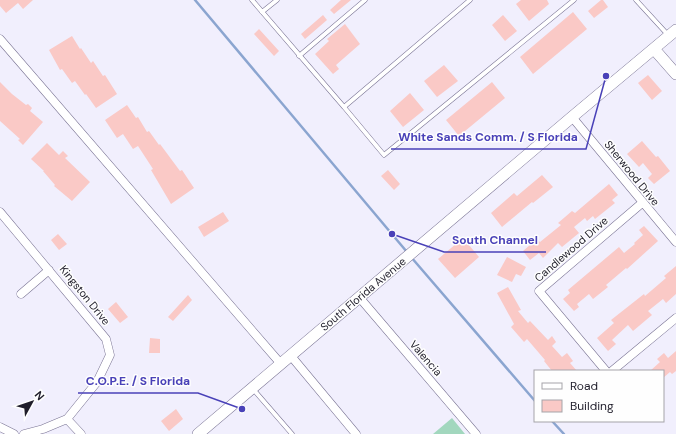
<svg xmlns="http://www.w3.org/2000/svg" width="676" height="434" font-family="'DM Sans',sans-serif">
<rect width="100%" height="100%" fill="#f1effd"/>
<path fill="#a2d7be" d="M452 418 465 434H433Z"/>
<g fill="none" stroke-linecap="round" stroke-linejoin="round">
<path stroke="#8ba5d0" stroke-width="2.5" d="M195 0 407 252
M411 257 535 401
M552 421 564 434"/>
</g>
<path fill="#fac9c6" d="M0 0H33L23 9 18 3 6 13 0 6Z
M341 0H351L334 14 330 10Z
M521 0H547L549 4 529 21 516 4Z
M601 0H603L608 7 594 18 588 11Z
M573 12 587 29 533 74 520 57Z
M323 15 327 20 305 39 301 34Z
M503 15 517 31 505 41 492 25Z
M345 24 360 44 336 65 339 69 333 74 315 54 329 41 327 39Z
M259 29 279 51 274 56 254 34Z
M72 36 80 49 81 48 91 63 93 61 103 76 105 75 117 94 96 108 86 94 85 95 75 81 72 83 62 69 60 70 49 50Z
M444 65 458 81 437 97 424 81Z
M648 75 662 91 652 100 638 83Z
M0 82 12 94 26 105 28 104 32 108 30 111 43 122 23 145 18 140 20 139 0 121Z
M492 82 505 98 459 136 446 120Z
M410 93 424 110 403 127 390 111Z
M127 105 136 118 138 117 147 132 149 131 159 145 160 144 180 171 182 170 194 188 171 204 151 170 153 169 138 146 133 149 123 134 117 138 105 120Z
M642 141 656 157 658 156 670 171 654 184 648 178 652 174 643 163 639 167 627 154Z
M47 143 59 155 63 151 68 156 65 158 90 182 72 201 54 186 55 185 43 171H44L31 159Z
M388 170 400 184 394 190 381 176Z
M542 175 553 187 533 203 532 202 502 227 491 213 514 193 517 196Z
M609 184 618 195 612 200 615 203 595 219 593 216 587 221 585 218 574 227 579 233 562 247 558 243 543 258 539 253 530 260 523 251 537 239 540 242 561 225 558 223 572 211 575 213Z
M223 212 229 221 204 237 198 227Z
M644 226 658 241 627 269 626 268 606 285 608 287 593 299 589 294 577 304 579 307 574 311 563 299 570 293 568 290 619 247 624 253 635 244 634 243 643 235 639 230Z
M58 234 67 244 59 250 51 240Z
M463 238 479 257 455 278 438 259Z
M507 257 526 267 521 276 516 274 512 282 497 275Z
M676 266V294L666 303 663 299 648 311 652 315 633 331 628 325 612 340 616 344 608 351 597 338 614 323 611 320 644 294 645 296 666 278 664 276Z
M508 287 521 310 518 311 528 323 530 321 548 340 552 336 556 342 552 346 562 357 567 353 573 361 570 363 577 371H552L544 361 545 360 527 339 524 342 511 327 514 324 497 293Z
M188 295 192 300 173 321 168 317Z
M116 302 128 317 120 323 108 309Z
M150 338 160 339V353H149Z
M676 351V371L672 374 670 372 663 378V371H650L660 362 657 359 664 353 668 358Z
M176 409 183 419 169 431 161 421Z"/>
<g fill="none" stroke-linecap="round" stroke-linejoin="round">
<g stroke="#797393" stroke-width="5">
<path id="lane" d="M252 0 344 107 470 0
M636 0 669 36
M262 12 277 0
M299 56 365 0
M344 107 384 155 574 0
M253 389 292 434"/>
</g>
<g stroke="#797393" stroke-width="9">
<path id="street" d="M0 39 281 364
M572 117 676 242
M0 212 106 339 110 355 97 382 67 419
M21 294 49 270
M359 297 476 434
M291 356 356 434
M606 371 539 291 642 203
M612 371 676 318
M0 427 14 434
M24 434 43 429 67 419 81 434"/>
</g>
<g stroke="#797393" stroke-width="12">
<path id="secondary" d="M654 49 676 74
M198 434 572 117 676 30"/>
</g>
<use href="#lane" stroke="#fff" stroke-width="4"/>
<use href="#street" stroke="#fff" stroke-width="8"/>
<use href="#secondary" stroke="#fff" stroke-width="11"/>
</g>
<g text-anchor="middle" stroke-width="3" stroke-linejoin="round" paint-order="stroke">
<g font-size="11" fill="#1f1d2a" stroke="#fefefe">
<text transform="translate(632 173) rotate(51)" y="4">Sherwood Drive</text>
<text transform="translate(571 249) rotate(-41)" y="4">Candlewood Drive</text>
<text transform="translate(363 294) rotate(-40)" y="4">South Florida Avenue</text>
<text transform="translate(85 295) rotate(51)" y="4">Kingston Drive</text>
<text transform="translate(426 358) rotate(49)" y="4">Valencia</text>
</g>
</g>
<path fill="none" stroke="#4941b8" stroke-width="1.5" d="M606 76L586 149H391M392 234L444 252H546M242 409L198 393H78"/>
<g fill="#4941b8" stroke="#fefefe" stroke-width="1.5">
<circle cx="606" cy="76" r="4"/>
<circle cx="392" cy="234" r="4"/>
<circle cx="242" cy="409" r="4"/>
</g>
<g font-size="12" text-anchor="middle" font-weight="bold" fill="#4941b8" stroke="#fefefe" stroke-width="3" stroke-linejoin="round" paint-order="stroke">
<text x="488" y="141">White Sands Comm. / S Florida</text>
<text x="495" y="244">South Channel</text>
<text x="138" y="385">C.O.P.E. / S Florida</text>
</g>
<rect x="534" y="370" width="130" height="52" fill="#fefefe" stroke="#a5a4a9"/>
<rect x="542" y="383" width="20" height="6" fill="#ffffff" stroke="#a5a4a9"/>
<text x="570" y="390" font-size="12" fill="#1f1d2a">Road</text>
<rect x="542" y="400" width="20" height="12" fill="#fac9c6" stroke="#a5a4a9"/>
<text x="570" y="410" font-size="12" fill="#1f1d2a">Building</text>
<g transform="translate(32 402) rotate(50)" stroke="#fefefe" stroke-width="3" paint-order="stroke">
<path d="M0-3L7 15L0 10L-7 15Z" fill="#1f1d2a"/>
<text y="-6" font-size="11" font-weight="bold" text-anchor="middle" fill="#1f1d2a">N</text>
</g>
</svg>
